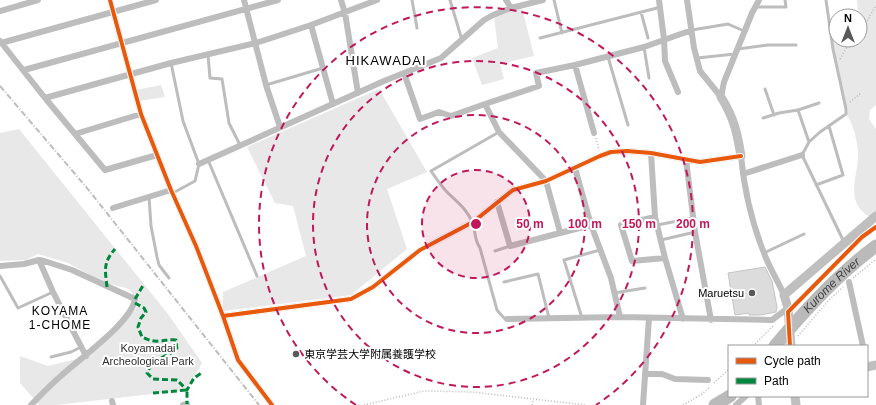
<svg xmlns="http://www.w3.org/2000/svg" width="876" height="405" font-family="Helvetica,'Noto Sans JP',sans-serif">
<rect width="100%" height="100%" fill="#fff"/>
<path fill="#e8e8e8" d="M857 0H876V105L870 110 869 119 876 129V213L870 217C842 201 860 174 858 151 857 139 853 124 847 115L848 108 846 109 830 30 836 31V40H860V16H858Z
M522 8 534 56 500 64 504 79 482 85 472 58 498 48 494 17Z
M161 85 165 97 139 101 136 90Z
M379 89 427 172 387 189 407 249 351 295 223 311V292L306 256 293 206 275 203 247 147Z
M19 129 168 314 202 363 187 390 56 405H39L20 383V356L48 366 89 356 126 320 140 304 129 289 103 282 68 263 38 254 26 260 0 261V133Z"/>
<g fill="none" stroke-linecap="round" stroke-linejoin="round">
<g stroke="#bababa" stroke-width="13">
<path id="s1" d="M775 346C805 310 838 274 876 246"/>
<path d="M715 405 730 396"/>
</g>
</g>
<path fill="#dcdcdc" stroke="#c4c4c4" d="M765 267 772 281 777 307 776 312 760 315H749V313L735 315 728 273Z"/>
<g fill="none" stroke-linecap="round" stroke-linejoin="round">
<path stroke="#b8b8b8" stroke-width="1.5" stroke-dasharray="1 2" stroke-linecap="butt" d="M860 26 866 23 876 5
M840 59 851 40
M850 102 861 93
M596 138 599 150
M853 278 876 259
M796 304 840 258
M798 336 829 300 843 287
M753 346 773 326
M714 383 729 369
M364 405 424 391 472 392 586 405
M532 405 533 399
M683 405 702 394 710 387"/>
<path stroke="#bdbdbd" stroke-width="3" d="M412 0 417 28
M450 0 462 40
M554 0 562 33
M826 0 833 49 846 109V114L820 132 809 142 802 155 844 242
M756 7H786L785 0
M641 12 648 38
M692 30 728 24 744 31
M540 38 661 7
M644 47 649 78
M738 49 768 45H796
M208 55 210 78 222 79 229 123 240 145
M608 57 628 125
M697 58 735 54
M171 63 183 121 199 164 195 181 173 193
M266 85 323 68
M765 89 774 115
M763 118 779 113 798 110
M499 132 431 171C436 178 442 187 448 193 457 202 467 209 472 222 476 231 474 240 480 248L497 310 504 318 507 319
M809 142 798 110 819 103
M208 160 257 276
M816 185 843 175 829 126
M149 197 151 226 157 257 159 265 169 278
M657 225 693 218
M661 240 695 232
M495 251 510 246
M764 253 804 234
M0 276 18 308 53 292
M504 282 538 274 549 318
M614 293 645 288
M582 318 564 260 600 250
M51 357 71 352 81 347"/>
<path stroke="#bdbdbd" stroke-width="6" d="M110 0 141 114 171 190 196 246 223 316 238 360 272 405
M244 0 266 85 280 127
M341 0 345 13 358 93
M506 0 511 8
M659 0 664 39 665 61 678 92
M687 0 694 48 700 71 721 97
M0 11 38 0
M311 25 333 104
M0 41 45 98 105 170 157 155
M1 43 156 0
M575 65 594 133
M24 70 278 0
M404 73 420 119 439 112 451 116 485 104 499 132 546 181 560 232
M721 97 724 82 752 13 759 0
M45 98 171 63 256 43 311 25 377 0
M485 104 539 86 536 73 575 65 644 47 692 30
M75 134 141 114
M651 153 655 217 665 258 683 319
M686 160 695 232 711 320
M199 164 384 81 441 58 484 20 493 15 511 8 543 0
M575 168 591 225 611 278 620 317
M743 174 802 155
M497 202 510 246 591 225
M113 208 171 190
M655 217 621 225 632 261 665 258
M39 260 53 292 86 356
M0 266 24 264 39 260 44 261 72 270 135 299C132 322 79 359 62 375 51 384 41 395 31 405
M849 282 863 346
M223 316 351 299 373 287 420 250 473 222 513 190 546 181 600 156 611 152 627 151 651 153 700 162 741 156C744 187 752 223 764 253 769 267 778 281 784 295
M507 319 620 317 772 320 788 308
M645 374H662L675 379 708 380
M758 396 759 405
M112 401 113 405
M183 405 187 404V405
M643 405 649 318
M736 405 746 396"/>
<path stroke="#bfbfbf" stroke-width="9" d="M721 97C734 118 737 132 741 156
M791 346 788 308 784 295 876 216
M867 367 876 365
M795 396 796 405"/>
<path stroke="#bdbdbd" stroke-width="2" stroke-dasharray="6 2 1 2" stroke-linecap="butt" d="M0 86 87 188 259 405"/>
<path stroke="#00873e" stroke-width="3" stroke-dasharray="6 3" stroke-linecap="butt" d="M107 287C105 269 103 263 115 249
M135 299 144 284
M135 303 144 308 146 312 141 318 138 327 142 337C147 339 152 342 159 341 165 341 170 339 176 340L177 350C164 357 153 359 147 373L153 379 177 380 187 390 194 378 203 372
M153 393 187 390V404"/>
<g stroke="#fff" stroke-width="6">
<path id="cycleway" d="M110 0 141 114 171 190 196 246 223 316 238 360 272 405
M223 316 351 299 373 287 420 250 473 222 513 190 546 181 600 156 611 152 627 151 651 153 700 162 741 156
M790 346 788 312 862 237 876 227"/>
</g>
<use href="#cycleway" stroke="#e8590c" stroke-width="4"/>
</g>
<circle cx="476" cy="224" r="54" fill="#c2185b" fill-opacity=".12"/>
<g fill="none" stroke="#c2185b" stroke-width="2" stroke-dasharray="7 5">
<circle cx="476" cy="224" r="54"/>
<circle cx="476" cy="224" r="109"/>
<circle cx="476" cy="224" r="163"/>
<path d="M356 405A217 217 0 1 1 596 405"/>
</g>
<g fill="#595959" stroke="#fff" stroke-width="1.5">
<circle cx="752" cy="293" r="4"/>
<circle cx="296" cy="354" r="4"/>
</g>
<g text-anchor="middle" stroke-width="4" stroke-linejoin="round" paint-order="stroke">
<g font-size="11" fill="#000" stroke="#fff" text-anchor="end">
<text x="744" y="297">Maruetsu</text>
<text x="304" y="358" text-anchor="start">東京学芸大学附属養護学校</text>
</g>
<g font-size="11" fill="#2d2d2d" stroke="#fff">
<text x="148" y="352">Koyamadai<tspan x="148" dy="13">Archeological Park</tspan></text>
</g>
<g font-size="12" font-style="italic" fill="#3e3e3e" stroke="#fff">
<text dy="4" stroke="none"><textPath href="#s1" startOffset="83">Kurome River</textPath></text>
</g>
<g font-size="12" letter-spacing="1" fill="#000" stroke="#fff">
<text x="60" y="315">KOYAMA<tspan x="60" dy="14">1-CHOME</tspan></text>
</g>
<g font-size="13" letter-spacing="1" fill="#000" stroke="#fff">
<text x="386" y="65">HIKAWADAI</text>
</g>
</g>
<circle cx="476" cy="224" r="6" fill="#c2185b" stroke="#fff" stroke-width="2"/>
<g font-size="12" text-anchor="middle" font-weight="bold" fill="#c2185b" stroke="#fff" stroke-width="4" stroke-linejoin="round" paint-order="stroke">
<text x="530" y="228">50 m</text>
<text x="585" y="228">100 m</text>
<text x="639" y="228">150 m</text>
<text x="693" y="228">200 m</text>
</g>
<rect x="728" y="345" width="140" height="52" fill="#ffffff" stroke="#999999"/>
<rect x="736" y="358" width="20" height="6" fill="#e8590c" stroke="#999999"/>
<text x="764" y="365" font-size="12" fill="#000000">Cycle path</text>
<rect x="736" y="378" width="20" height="6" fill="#00873e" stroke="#999999"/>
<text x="764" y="385" font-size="12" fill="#000000">Path</text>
<g transform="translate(848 28)"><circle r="19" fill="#ffffff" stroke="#999999"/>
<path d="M0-3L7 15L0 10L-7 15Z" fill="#595959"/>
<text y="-6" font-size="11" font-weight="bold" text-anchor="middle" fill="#000000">N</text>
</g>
</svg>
